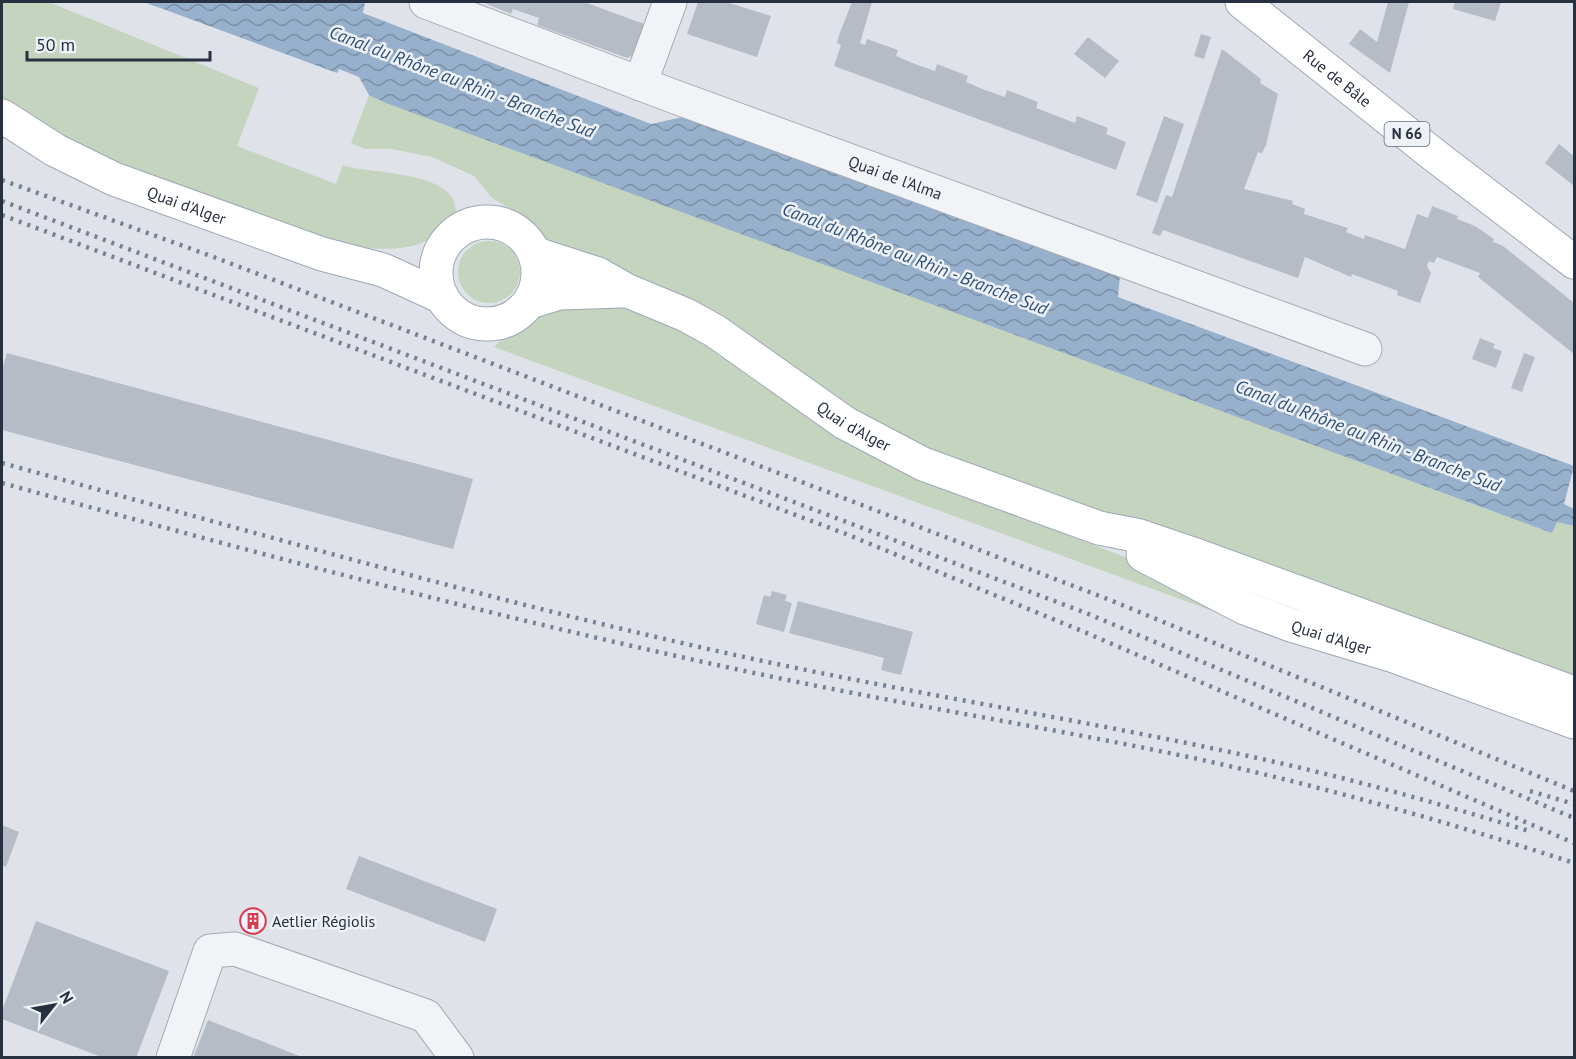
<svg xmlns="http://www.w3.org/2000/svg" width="1576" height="1059" font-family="'PT Sans',sans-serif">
<defs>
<pattern id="water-waves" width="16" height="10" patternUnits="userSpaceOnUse" patternTransform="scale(1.5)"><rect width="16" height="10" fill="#97b0cc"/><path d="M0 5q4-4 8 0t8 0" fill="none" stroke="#7b90a7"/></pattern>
</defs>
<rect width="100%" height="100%" fill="#dfe3e9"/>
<path fill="#c4d4bf" d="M2 2H49L259 88 237 146 336 184 343 165C370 175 456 169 456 212 434 252 393 251 354 247L160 182 62 139 2 99Z
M369 95 1552 533 1557 522 1574 526V683L937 455 555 247 523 216 492 198 474 176 432 157 392 149H365L351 143Z
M458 272a31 31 0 1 1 62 0a31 31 0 1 1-62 0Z
M561 305 617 306 649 314 711 345 916 478 1141 563 1179 583 1215 612 494 347 505 336Z"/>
<path fill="url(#water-waves)" d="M144 2H365L363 13 651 124 687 116 1120 276 1118 297 1574 466 1564 504 1574 509V526L1557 522 1552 533 386 103 369 95 359 77 339 69 337 73Z"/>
<path fill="#b5bcc6" d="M482 2H584L647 25 637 53 627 58 537 25 539 18 513 9 511 14Z
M698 2H726L771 16 757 57 687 34Z
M852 2H872L860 43 865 45 867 39 898 50 896 56 915 64 935 71 937 64 968 76 966 82 985 90 1005 97 1007 90 1038 102 1036 108 1075 123 1077 116 1108 128 1106 134 1126 142 1116 170 834 66 841 45 837 43 839 35Z
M1388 2H1409L1390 73 1349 44 1360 29 1377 42Z
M1455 2H1501L1495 21 1453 9Z
M1201 34 1211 37 1204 59 1194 56Z
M1088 37 1119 61 1105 78 1074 54Z
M1222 49 1261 79 1260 83 1278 94 1266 145 1262 153 1258 152 1244 189 1293 201 1292 204 1305 209 1304 214 1348 228 1346 232 1364 239 1365 235 1405 249 1417 214 1428 218 1432 206 1458 216 1457 219 1475 226 1494 239 1493 242 1503 246 1574 303V354L1478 277 1480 273 1437 257 1434 263 1429 261 1427 266 1431 273 1420 303 1397 295 1398 291 1352 274 1351 277 1305 257 1298 278 1163 230 1160 236 1152 233 1166 195 1172 197Z
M1164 116 1184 124 1157 203 1136 195Z
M1559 144 1574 156V186L1545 163Z
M1480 338 1495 344 1493 348 1502 351 1496 368 1472 359Z
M7 353 473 479 453 549 2 430V369Z
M1524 353 1535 357 1522 392 1511 388Z
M772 591 787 595 785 601 792 603 784 632 756 624 764 595 770 597Z
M798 601 913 632 901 675 881 670 884 658 789 633Z
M2 825 19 832 6 867 2 865Z
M359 856 497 909 485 942 346 889Z
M251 912 261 915 254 933 245 930Z
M36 921 169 971 136 1058H104L2 1019V1011Z
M208 1020 302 1057V1058H193Z"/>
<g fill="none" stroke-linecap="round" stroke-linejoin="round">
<g stroke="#a4aab3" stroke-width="35">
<g id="minor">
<path id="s1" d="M426 2 670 95 1365 349"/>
<path d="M640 84 670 2"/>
<path d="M173 1058 210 951 235 949 426 1016 457 1058"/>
</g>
</g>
<g stroke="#9da7b6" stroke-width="35">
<g id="major">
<path id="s2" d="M1242 2 1434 155 1574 262"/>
<path id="s3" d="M2 116 55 150 114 179 322 254 383 270 442 297"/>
<circle cx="487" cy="273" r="51"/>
<path id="s4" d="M536 254 598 274 628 291 686 315 715 331 845 423 923 464 1099 528 1140 536 1193 554 1574 693"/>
<path d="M530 302 559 293 623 291"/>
<path id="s5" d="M1143 555 1245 608 1291 625 1394 656 1574 722"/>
</g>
</g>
<use href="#minor" stroke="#f2f3f7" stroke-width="33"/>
<use href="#major" stroke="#fff" stroke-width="33"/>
<path stroke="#778194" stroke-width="4.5" stroke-dasharray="3 6" stroke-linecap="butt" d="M2 180 219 259 1110 600 1574 791
M2 201 1086 613 1574 818
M2 215 846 534 1082 631 1574 843
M2 463C253 532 504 605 758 660 926 696 1095 722 1262 759 1352 779 1441 804 1529 831
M2 483C252 552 504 620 759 674 905 705 1052 728 1198 759 1325 787 1451 823 1574 863
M1530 791 1574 804"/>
</g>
<defs>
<g id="building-ring" transform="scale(1.35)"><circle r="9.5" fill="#eef2f6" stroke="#d73b50" stroke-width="1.5"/><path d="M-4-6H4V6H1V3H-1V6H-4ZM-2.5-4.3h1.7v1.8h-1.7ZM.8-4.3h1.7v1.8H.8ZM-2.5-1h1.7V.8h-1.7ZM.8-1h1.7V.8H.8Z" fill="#d73b50"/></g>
</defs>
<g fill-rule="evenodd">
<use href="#building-ring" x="253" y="921"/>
</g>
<g text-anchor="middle" stroke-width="5" stroke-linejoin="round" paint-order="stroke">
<rect fill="#eef2f6" stroke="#626a77" stroke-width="1.5" x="1384.5" y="122" width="45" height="24" rx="4.5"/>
<g font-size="15" font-weight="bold" fill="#263041">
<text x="1407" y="139">N 66</text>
</g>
<g font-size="16" fill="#263041" stroke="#eef2f6">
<text dy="6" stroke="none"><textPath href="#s2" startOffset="122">Rue de Bâle</textPath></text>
<text dy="6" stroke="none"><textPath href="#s1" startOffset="501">Quai de l'Alma</textPath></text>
<text dy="6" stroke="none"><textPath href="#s3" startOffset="206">Quai d'Alger</textPath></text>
<text dy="6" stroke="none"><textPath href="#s4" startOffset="364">Quai d'Alger</textPath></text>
<text dy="6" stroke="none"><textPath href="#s5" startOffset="206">Quai d'Alger</textPath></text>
</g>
<g font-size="16" fill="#263041" stroke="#eef2f6" text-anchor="start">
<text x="272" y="927">Aetlier Régiolis</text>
</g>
<g font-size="18" font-style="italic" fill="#2e4e78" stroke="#eef2f6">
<text transform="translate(462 82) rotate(21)" y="6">Canal du Rhône au Rhin - Branche Sud</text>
<text transform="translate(915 259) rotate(21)" y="6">Canal du Rhône au Rhin - Branche Sud</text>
<text transform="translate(1368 436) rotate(21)" y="6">Canal du Rhône au Rhin - Branche Sud</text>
</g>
</g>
<rect width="1576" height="1059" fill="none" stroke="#263041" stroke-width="6"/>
<g transform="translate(54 1005) rotate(59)" stroke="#eef2f6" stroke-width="4.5" paint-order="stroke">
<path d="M0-4.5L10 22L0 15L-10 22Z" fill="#263041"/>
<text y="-9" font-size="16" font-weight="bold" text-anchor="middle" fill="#263041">N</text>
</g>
<path d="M27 51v9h183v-9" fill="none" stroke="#263041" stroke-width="3"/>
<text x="36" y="51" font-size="18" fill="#263041" stroke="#eef2f6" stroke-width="4.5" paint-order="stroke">50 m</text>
</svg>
